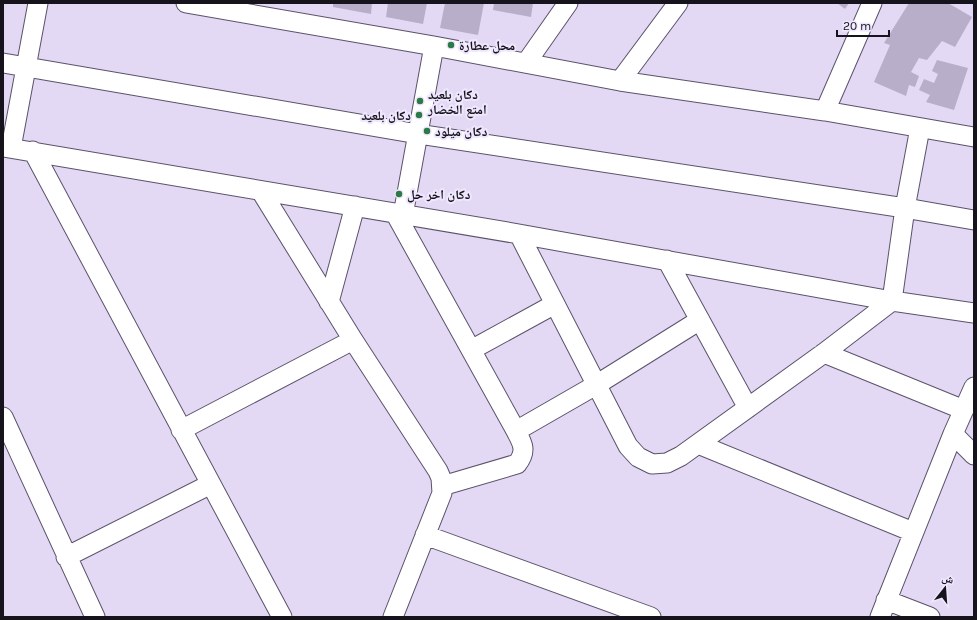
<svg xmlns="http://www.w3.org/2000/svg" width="977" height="620" font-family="Karla,'Noto Naskh Arabic',sans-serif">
<rect width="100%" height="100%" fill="#e3d9f5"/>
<path fill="#b8aeca" d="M333 3H372L371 14 333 7Z
M388 3H427L423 24 386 17Z
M445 3H484L478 35 440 28Z
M494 3H533L531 17 493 10Z
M837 3H849L845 9Z
M909 3H948L972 17 955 47 942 41 927 60 919 58 911 72 919 76 915 87 909 85 906 96 874 82 890 45 884 43Z
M937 60 968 68 954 110 926 102 930 95 919 90 924 79 934 83 938 74 932 71Z"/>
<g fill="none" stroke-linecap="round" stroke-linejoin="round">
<g stroke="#5b526a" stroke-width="21">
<path id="minor" d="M186 3 434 46 620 81 825 111 974 137
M3 63 418 134 905 208 974 220
M526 63 568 3
M620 81 678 3
M825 111 872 3
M3 147 519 234 892 301 974 313
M11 148 38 3
M33 151 282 617
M261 191 353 340 438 471 441 478 442 493 393 617
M395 213 516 431C523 444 527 451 517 464L442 486
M403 215 434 46
M519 234 628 446 638 457 652 464 667 463 681 456 824 353 892 301 905 208 920 128
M667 260 748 408
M329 302 355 206
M471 350 555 304
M824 353 964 410
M3 417 95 617
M181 430 353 340
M516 431 596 385 700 320
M953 434 974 455
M698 444 913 532
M425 535 651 617
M66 557 211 484
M886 600 930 617
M880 617 953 434 974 387"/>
</g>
<use href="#minor" stroke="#fff" stroke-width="19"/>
</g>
<g fill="#2d7948" stroke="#efe7fe" stroke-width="1.5">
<circle cx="451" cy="45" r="4"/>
<circle cx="420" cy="101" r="4"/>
<circle cx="419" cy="115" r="4"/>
<circle cx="427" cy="131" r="4"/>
<circle cx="399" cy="194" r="4"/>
</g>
<g text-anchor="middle" stroke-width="4" stroke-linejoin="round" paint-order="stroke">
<g font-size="13" font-weight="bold" fill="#16131c" stroke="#efe7fe" text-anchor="start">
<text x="459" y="50">محل عطارة</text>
<text x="428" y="99">دكان بلعيد<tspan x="428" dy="15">امتع الخضار</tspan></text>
<text x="411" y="120" text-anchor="end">دكان بلعيد</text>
<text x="435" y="136">دكان ميلود</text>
<text x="407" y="199">دكان اخر حل</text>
</g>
</g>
<rect width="977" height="620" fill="none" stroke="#16131c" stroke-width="8"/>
<g transform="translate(945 588) rotate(17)" stroke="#efe7fe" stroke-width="3" paint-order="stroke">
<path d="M0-3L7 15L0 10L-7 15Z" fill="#16131c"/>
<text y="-6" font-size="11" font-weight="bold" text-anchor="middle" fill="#16131c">ش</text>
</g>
<path d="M837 30v6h52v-6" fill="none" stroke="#16131c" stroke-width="2"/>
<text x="843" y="30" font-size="12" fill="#16131c" stroke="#efe7fe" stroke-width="3" paint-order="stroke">20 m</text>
</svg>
